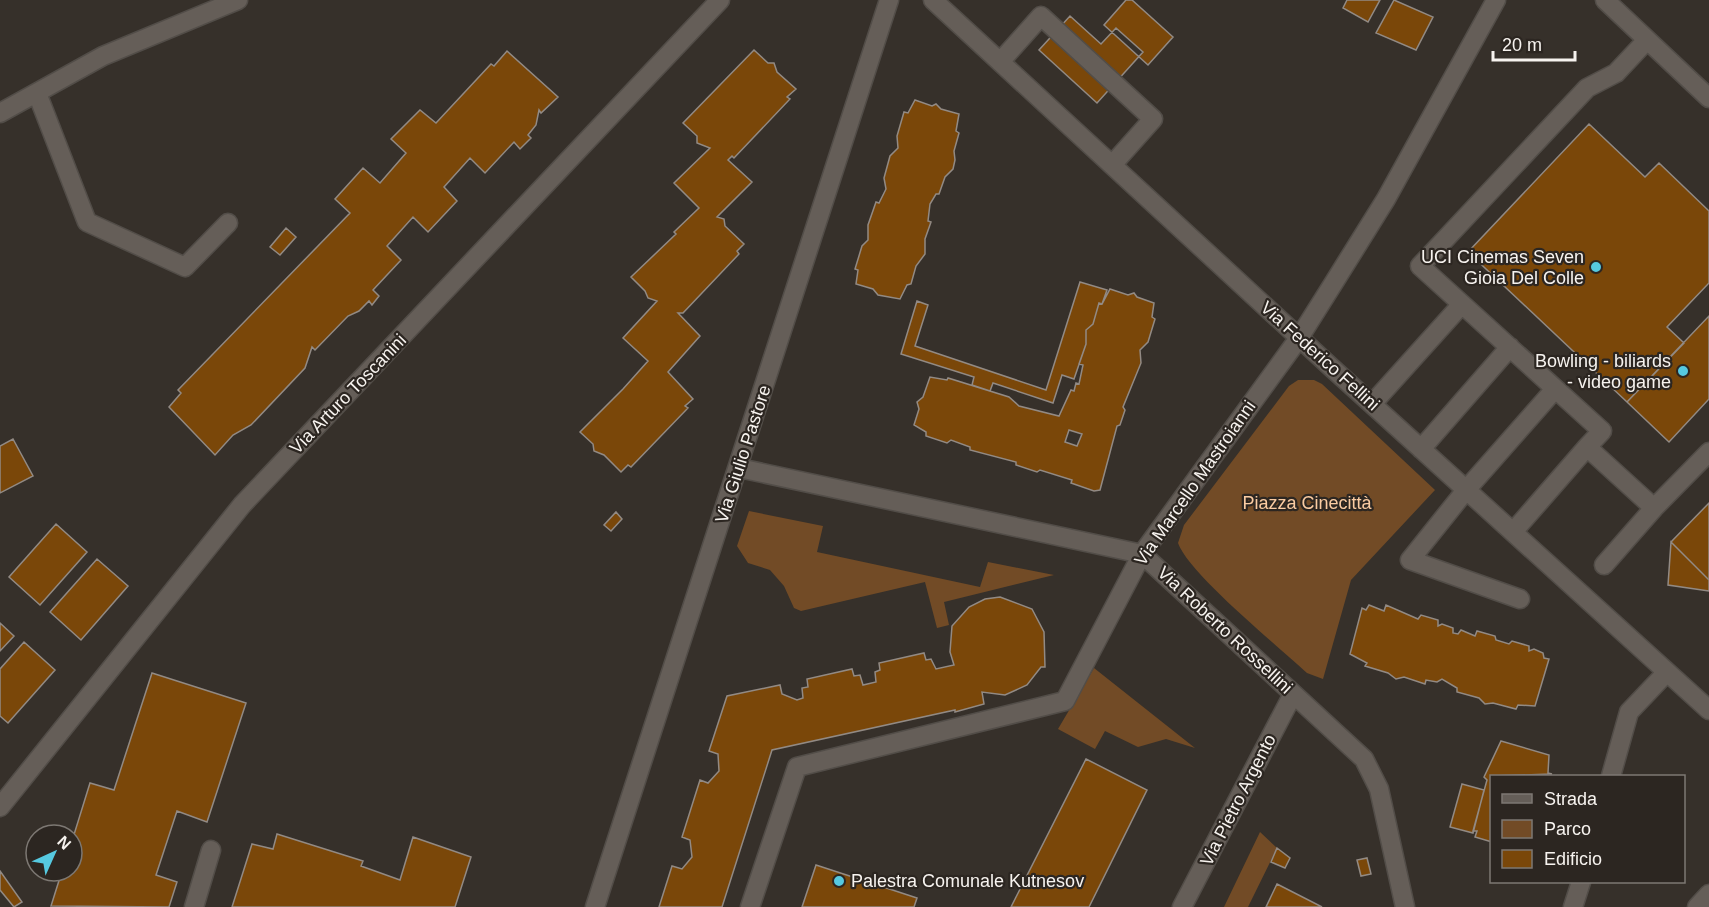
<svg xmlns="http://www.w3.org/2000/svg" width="1709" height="907" font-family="Arial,sans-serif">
<rect width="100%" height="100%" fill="#36302a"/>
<path fill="#724b26" d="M1298 380H1314L1322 384 1435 490 1351 580 1323 679 1307 673C1278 646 1189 574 1178 543L1184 525 1289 386Z
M749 511 823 526 817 552 980 587 988 562 1054 575 944 602 949 625 937 628 925 582 801 611 794 608 784 586 770 570 748 563 737 546Z
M1094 668 1195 748 1166 739 1138 747 1105 731 1095 749 1058 729Z
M1260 832 1277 848 1248 907H1224Z"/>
<path fill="#7a4709" stroke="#928a84" stroke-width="1.5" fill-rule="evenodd" d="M1126 0H1132L1173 37 1148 65 1104 25Z
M1347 0H1380L1368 22 1343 8Z
M1394 0 1433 17 1416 50 1376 33Z
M1070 16 1101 44 1116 28 1143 52 1097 103 1039 50Z
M754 50 768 63H774L777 72 796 89 787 97 790 99 734 158 732 156 728 160 752 182 717 217 724 219 725 226 744 244 737 251 739 254 683 313H678L700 336 668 372 693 399 685 406 688 408 631 467 628 465 621 472 604 455 594 451 593 444 580 432 623 389 648 361 623 338 657 301 648 298 645 291 631 277 676 234 674 232 699 208 674 183 710 148 697 143V136L683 123Z
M507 51 558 97 541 113 539 110 536 125 528 135 531 138 520 149 514 142 485 173 470 158 444 187 457 201 428 232 413 217 387 246 401 260 373 290 379 296 372 305 369 301 359 311 348 316 315 350 312 347 305 368 251 425 233 435 215 455 169 407 181 393 178 390 350 213 335 199 363 168 380 183 406 153 391 139 420 110 436 123 491 64 494 66Z
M915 100 932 106 936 104 941 109 959 114 956 131 959 133 954 151 955 160 953 169 945 177 939 194H936L930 204 928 221 931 222 925 239V254L916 266 911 284 907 285 900 299 878 295 873 289 856 284 858 270 855 269 862 246 868 240V225L876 202 879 203 886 189 884 178 890 156 898 148 897 136 904 112 908 113Z
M1589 124 1645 177 1659 163 1709 211V283L1667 327 1684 343 1627 402 1468 252Z
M286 228 296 237 280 255 270 247Z
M1080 282 1107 290 1102 304 1099 303 1093 324 1086 330V344L1074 379 1062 375 1053 403 993 383 990 391 972 385 974 377 901 354 917 301 928 305 915 346 1046 390Z
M1110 289 1128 295 1134 293 1137 297 1154 303 1152 317 1155 319 1148 342 1140 350 1141 363 1123 407 1125 410 1120 425 1117 426 1100 490 1094 491 1071 483 1072 480 1040 470 1037 472 1016 465V462L970 450V447L951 440 947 443 926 436V432L914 425 919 409 917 402 923 397 930 377 947 380 948 378 1009 397 1019 406 1059 416 1071 390 1074 391 1076 383 1079 384 1083 365 1079 364 1086 344V330L1093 324 1099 303 1102 304ZM1069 430 1082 434 1077 446 1065 442Z
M1709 316V399L1669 442 1627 402Z
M13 439 33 476 0 493V446Z
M1709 503V580L1671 542Z
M616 512 622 519 611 531 604 525Z
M56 524 87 552 40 605 9 577Z
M1671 542 1709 580V591L1668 585Z
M97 559 128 586 81 640 50 612Z
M1000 597 1032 609 1044 632 1045 667H1041L1027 685 1005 695 982 692 984 704 955 712V710L772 750 722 907H659L672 866 682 869 692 857 690 840 682 837 700 780 708 783 719 771 718 754 709 751 727 696 780 685 782 694 797 700 803 698 802 688 808 687 807 679 852 669 854 676 860 675 863 685 876 682 875 672 880 670 879 663 924 653 926 660 931 659 936 669 954 665 950 652 952 626 969 607 985 599Z
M1369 605 1384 611 1386 605 1418 619 1421 615 1438 620V626L1442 624 1453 628V633L1458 634 1461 630 1475 636 1477 631 1495 636 1496 640 1509 644 1512 641 1529 646V651L1534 649 1543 653 1544 658 1549 659 1535 706 1518 705 1516 709 1493 703 1485 704 1479 698 1457 692V688L1442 679 1437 682 1426 680 1425 684 1404 677 1396 679 1388 673 1365 666 1367 663 1350 654 1362 608 1366 610Z
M0 623 14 636 0 651Z
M24 642 55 670 8 723 0 716V669Z
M152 673 246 703 207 822 177 811 156 875 177 882 169 907 51 906 62 871H72V841L90 783 114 790Z
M1501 741 1549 755 1548 773 1552 774 1492 776V842L1475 837 1477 831H1473L1487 780 1484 777Z
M1086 759 1147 790 1089 907H1011Z
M1462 784 1484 790 1473 833 1450 827Z
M277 834 363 861 361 866 400 880 413 837 471 857 455 907H232L252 844 273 849Z
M1277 848 1290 858 1285 868 1271 862Z
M1367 858 1371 874 1361 876 1357 860Z
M816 865 917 898 914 907H802Z
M0 871 22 902 14 907 0 890Z
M1277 884 1322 907H1266Z"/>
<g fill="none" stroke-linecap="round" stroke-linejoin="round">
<g stroke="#524d48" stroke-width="21">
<path id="minor" d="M933 0 1332 368 1709 710
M1605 0 1709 98
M1647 40 1616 73 1587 88 1420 266 1602 431 1587 447 1654 508
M1000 62 1041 16 1153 119 1112 165
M37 93 87 222 185 267 228 223
M0 113 103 56 238 0
M1372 404 1462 304
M1421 449 1510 347
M739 468 1142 554 1364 759 1379 789 1405 907
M1513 532 1587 447
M1604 565 1654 508 1709 452
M1520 599 1410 560 1466 490 1555 389
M1611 776 1629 712 1667 672
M0 807 242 505 720 0
M194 907 211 850
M595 907 889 0
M750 907 797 767 1065 701 1142 554 1299 338 1333 284 1386 199 1496 0
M1182 907 1293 694
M1573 907 1581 882
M1697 907 1709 894"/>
</g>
<use href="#minor" stroke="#655e58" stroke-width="18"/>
</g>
<g fill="#56c9e0" stroke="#2c2621" stroke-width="2">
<circle cx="1596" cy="267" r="6"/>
<circle cx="1683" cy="371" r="6"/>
<circle cx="839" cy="881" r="6"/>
</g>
<g text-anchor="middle" stroke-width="4.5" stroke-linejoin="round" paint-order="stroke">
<g font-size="18" fill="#f7f3ef" stroke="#2c2621" text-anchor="end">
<text x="1584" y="263">UCI Cinemas Seven<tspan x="1584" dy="21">Gioia Del Colle</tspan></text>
<text x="1671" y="367">Bowling - biliards<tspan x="1671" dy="21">- video game</tspan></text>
<text x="851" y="887" text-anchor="start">Palestra Comunale Kutnesov</text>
</g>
<g font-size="18" fill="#f7f3ef" stroke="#2c2621">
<text transform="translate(1320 356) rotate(42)" y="6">Via Federico Fellini</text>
<text transform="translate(348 394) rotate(-46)" y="6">Via Arturo Toscanini</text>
<text transform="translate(743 454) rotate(-72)" y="6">Via Giulio Pastore</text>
<text transform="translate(1195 483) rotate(-55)" y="6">Via Marcello Mastroianni</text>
<text transform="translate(1225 630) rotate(43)" y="6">Via Roberto Rossellini</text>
<text transform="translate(1238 800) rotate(-63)" y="6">Via Pietro Argento</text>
</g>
<g font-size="18" fill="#fbcca2" stroke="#2c2621">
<text x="1307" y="509">Piazza Cinecittà</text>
</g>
</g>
<rect x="1490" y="775" width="195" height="108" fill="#2c2621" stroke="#7d7873" stroke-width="1.5"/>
<rect x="1502" y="794" width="30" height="9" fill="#655e58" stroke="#7d7873" stroke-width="1.5"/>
<text x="1544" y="805" font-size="18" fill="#f7f3ef">Strada</text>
<rect x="1502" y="820" width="30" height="18" fill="#724b26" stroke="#7d7873" stroke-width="1.5"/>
<text x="1544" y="835" font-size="18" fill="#f7f3ef">Parco</text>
<rect x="1502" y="850" width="30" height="18" fill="#7a4709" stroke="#7d7873" stroke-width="1.5"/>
<text x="1544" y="865" font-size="18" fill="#f7f3ef">Edificio</text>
<g transform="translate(54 853) rotate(45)"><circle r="28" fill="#2c2621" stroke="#7d7873" stroke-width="1.5"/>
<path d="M0-4.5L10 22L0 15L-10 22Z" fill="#56c9e0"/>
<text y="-9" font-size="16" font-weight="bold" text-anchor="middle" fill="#f7f3ef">N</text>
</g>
<path d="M1493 51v9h82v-9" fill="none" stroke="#f7f3ef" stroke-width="3"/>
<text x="1502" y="51" font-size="18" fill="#f7f3ef" stroke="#2c2621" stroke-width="4.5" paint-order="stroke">20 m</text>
</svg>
